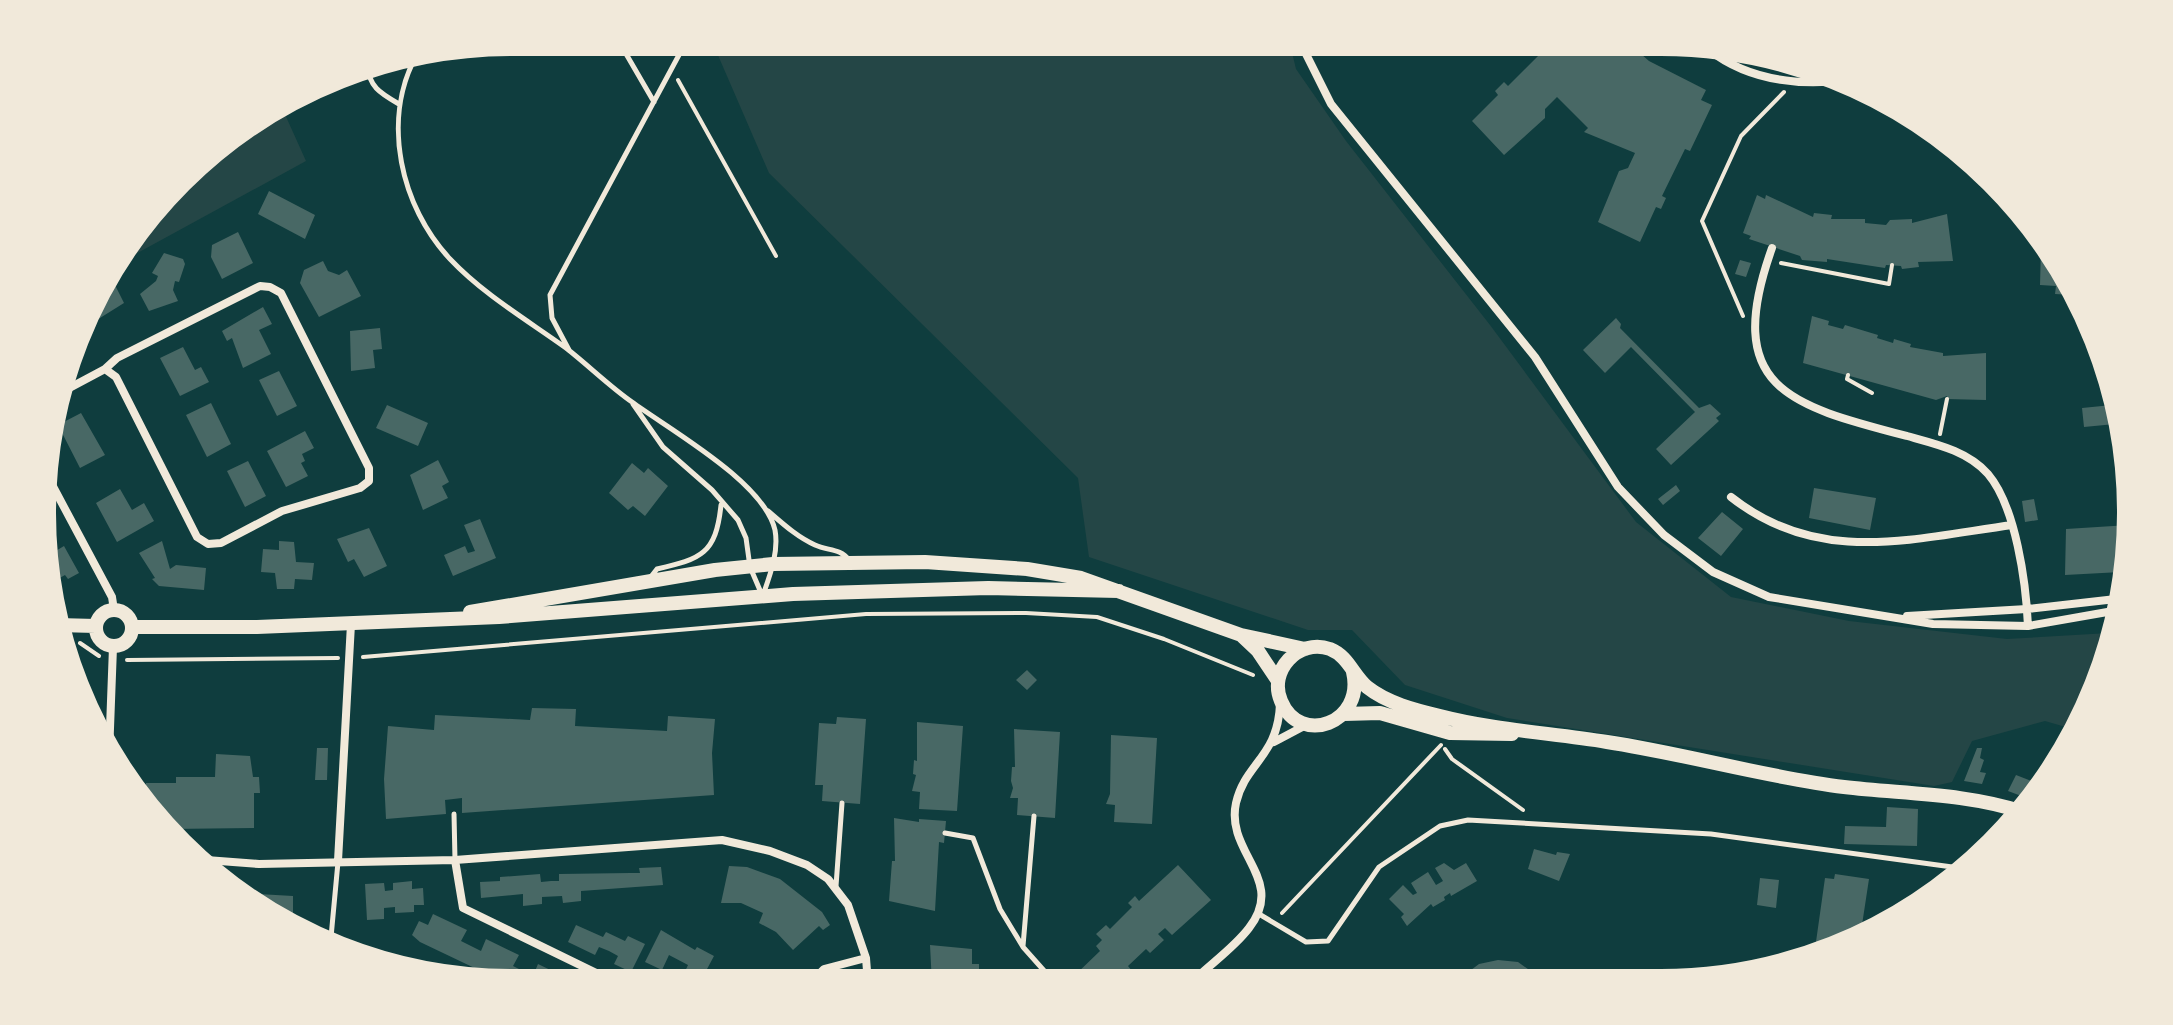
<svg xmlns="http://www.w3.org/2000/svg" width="2173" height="1025" font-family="'Noto Sans',sans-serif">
<rect width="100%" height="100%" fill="#0f3d3e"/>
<path fill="#244646" d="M729 40H1289L1296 69 1346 141 1490 325 1636 522 1731 597 1849 621 2007 639 2109 633 2097 693 2076 730 2045 721 1972 741 1952 782 1934 786 1507 718 1405 685 1352 630H1308L1089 557 1078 478 769 173 714 46Z
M283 110 306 161 110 268 201 157Z"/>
<path fill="#486865" d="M1545 40H1625L1649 61 1706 90 1701 100 1712 105 1690 151 1685 149 1662 196 1666 198 1661 209 1656 207 1640 242 1598 222 1619 171 1628 168 1635 153 1584 132 1588 128 1557 97 1545 109V118L1504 155 1472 121 1498 95 1495 91 1504 82 1508 86 1539 55 1535 50Z
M269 191 315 215 305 239 258 214Z
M1757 195 1765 199 1766 195 1813 217 1814 213 1832 215 1831 219H1865V223L1886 225 1890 220 1912 219V223L1947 214 1953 261 1918 262 1919 267 1902 269 1901 266 1886 265 1885 268 1827 259V262L1802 260 1800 256 1749 239 1751 236 1743 233Z
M238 232 253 263 222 279 211 257 212 245Z
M2041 248 2073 295 2055 294 2056 286 2040 285Z
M164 253 183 259 185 264 179 282 175 281 173 290 178 301 149 311 140 294 156 281 158 276 152 273Z
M1740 260 1751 263 1746 277 1735 274Z
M323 261 328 271 339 275 347 270 361 296 319 317 300 283 304 270Z
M113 281 124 303 84 328 99 288Z
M263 307 272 324 259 330 271 354 243 368 232 338 227 341 222 331Z
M1812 316 1829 321 1828 325 1843 329 1845 325 1878 335 1877 338 1893 343 1894 339 1911 344 1910 347 1943 353V356L1986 353V400L1947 399V396L1936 400 1803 363Z
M1616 318 1621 324 1620 328 1699 408 1710 404 1721 414 1716 418 1719 421 1671 465 1656 449 1695 412 1631 347 1605 373 1583 350Z
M380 328 382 349 373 350 375 368 351 371 350 331Z
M183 347 195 370 201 367 209 382 180 396 160 358Z
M279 371 297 406 277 416 259 380Z
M211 403 231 444 207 457 186 415Z
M387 405 428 423 418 446 376 428Z
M2112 405 2115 424 2084 427 2082 408Z
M81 413 105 455 80 468 58 425Z
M305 431 314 448 302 454 305 461 301 463 308 476 286 487 267 451Z
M438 460 449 482 442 486 448 498 423 510 410 475Z
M248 461 266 496 245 507 227 471Z
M632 463 644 473 648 468 668 486 645 516 633 506 628 510 609 493Z
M1676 485 1680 491 1663 505 1658 499Z
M1814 488 1876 498 1870 530 1809 518Z
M120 489 132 510 144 503 154 521 117 542 96 503Z
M2034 499 2038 520 2025 522 2022 501Z
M1722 512 1743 529 1721 556 1698 538Z
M480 519 496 558 453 576 444 555 465 546 468 553 475 551 464 525Z
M2129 525 2121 572 2065 575 2066 529Z
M369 528 387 566 364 577 354 559 348 562 337 539Z
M162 541 170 569 176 565 206 568 204 590 159 586 152 579 155 578 139 553Z
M279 541 294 542 296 562 314 563 312 580 295 579 294 589H277L275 573 261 572 263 549 279 550Z
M64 546 79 573 68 579 65 575 49 584V555Z
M1027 670 1037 680 1027 690 1016 680Z
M532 708 576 709 575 726 667 731 668 716 715 719 712 753 714 795 462 813V798L445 800 446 814 386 819 384 779 388 726 434 730 435 715 530 720Z
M837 717 866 719 860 804 822 801 823 785H815L819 723 836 724Z
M917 722 963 726 957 811 919 809 920 792 912 791 916 775 913 774 914 760 917 761Z
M1014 729 1060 732 1055 818 1017 815 1018 798H1010L1013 788 1011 781 1012 767H1015Z
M1111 735 1157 738 1152 824 1114 822 1115 805 1106 804 1110 794Z
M317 748H328L327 780H315Z
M1977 748H1982L1980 758 1984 760 1980 772 1986 773 1982 784 1964 781Z
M216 754 250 756 253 777H259L260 793H254V828L169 829 146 801V783H176V777H215Z
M2016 775 2044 786 2035 801 2008 791Z
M1887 807 1918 809 1917 846 1844 844 1845 826 1886 827Z
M894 818 919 822V819L946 821 944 843 939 842 935 911 889 901 892 861H895Z
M1534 849 1556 855 1557 852 1570 854 1559 881 1528 869Z
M1444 863 1454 870 1466 863 1477 881 1451 896 1450 893 1444 897 1445 900 1433 907 1431 904 1407 926 1401 917 1404 914 1389 899 1403 885 1413 895 1417 893 1411 883 1428 872 1436 885 1443 881 1435 868Z
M1178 865 1211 900 1172 935 1165 928 1158 934 1164 940 1150 953 1146 949 1128 966 1132 971 1125 978 1131 983H1078L1072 978 1100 951 1096 946 1102 940 1096 934 1106 925 1110 929 1132 907 1128 903 1135 896 1139 901Z
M729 866 747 867 780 879 822 912 830 925 823 930 819 926 793 950 776 932 759 923 763 913 741 903H721Z
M661 867 663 885 581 891V901L563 903 562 896 542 897V904L523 906V894L481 898 480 882 500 881V877L540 874 541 882 551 881H559V874L631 873H640L639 868Z
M1835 874 1869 879 1860 938 1842 949 1814 956 1825 878 1834 879Z
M1760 878 1779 880 1776 908 1757 905Z
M412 881V889L423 888 424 905H414V912L395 913V907L384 908V919L367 920 365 884 384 883 385 891 393 890V883Z
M242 893 293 896V919L287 921Z
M433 914 467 930 461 941 481 951 486 939 519 955 513 966 533 976 538 964 571 980 569 985 506 983 420 942 412 935 419 921 428 925Z
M576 925 603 937 606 932 625 941 628 936 645 944 631 972 614 964 618 956 609 951 599 947 595 955 568 942Z
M661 930 695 950 697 947 714 956 699 984 681 980 688 965 669 955 662 970 645 962Z
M930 945 972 949V964H979V983L932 984Z
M1498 960 1518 962 1545 981 1455 982 1479 964Z"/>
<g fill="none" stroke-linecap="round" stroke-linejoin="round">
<path stroke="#f1e9da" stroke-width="4" d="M678 80 776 256
M1781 263 1889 284 1892 265
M1743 316 1702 221 1741 136 1784 92
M1848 375 1847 379 1872 393
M1940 434 1947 399
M80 643 99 656
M363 657 866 614 1026 613 1097 617 1164 639 1253 675
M127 660 338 658
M1445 749 1452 759 1523 810
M1282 913 1441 745"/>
<path stroke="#f1e9da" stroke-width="5" d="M618 40 654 102
M416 56C381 121 401 207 450 259 483 294 527 320 566 348 588 365 609 386 632 402 670 430 764 482 775 530 779 552 770 575 763 595
M367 64C369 87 380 93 399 104
M569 350 552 318 550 295 687 40
M633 404 663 447 712 490 738 520 746 538 750 567 762 595
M768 511C782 523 797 537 815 545 828 551 840 548 849 560
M650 578 657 569C701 559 716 554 721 505
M454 814 455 860
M945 833 973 838 1000 909 1023 947 1055 983
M836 886 842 803
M1259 914 1306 942 1328 941 1379 867 1440 826 1468 820 1711 834 1967 869
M1023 946 1034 816
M330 948 338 862"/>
<path stroke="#f1e9da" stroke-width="8" d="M1299 40 1331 104 1535 357 1618 487 1664 535 1713 572 1769 597 1933 624 2028 626 2113 611
M1708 49C1747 80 1798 86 1847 80
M1772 248C1722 388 1788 405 1907 436 1936 444 1968 451 1988 474 2016 507 2026 583 2028 626
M60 393 105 369 117 358 260 286 270 287 281 293 369 468V481L360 488 282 511 221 543 208 544 197 537 116 377 105 369
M49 479 112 597 114 610
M1731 497C1818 566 1911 539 2012 525
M1907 616 2027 609 2116 599
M1274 742 1308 724
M109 755 113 647
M193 859 259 864 455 860 722 840 770 851 807 865 828 879 848 905 866 958 868 984
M455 860 463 908 621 985
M338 861 351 624
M1191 983C1209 965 1234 948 1249 928 1287 879 1225 853 1236 803 1245 763 1278 757 1280 704
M809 984 824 969 866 958"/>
<path stroke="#f1e9da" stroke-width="14" d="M96 628a18 18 0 1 1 36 0a18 18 0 1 1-36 0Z
M470 612 715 570 773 564 925 562 1027 569 1081 578 1241 635 1305 649
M57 625 96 626
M132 627H257L499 617 793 594 988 588 1119 591
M1241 635 1258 651 1278 681
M1353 672C1365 723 1300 747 1281 701 1268 671 1298 638 1330 649 1348 656 1353 675 1367 687 1387 703 1415 710 1440 716 1494 730 1552 733 1607 742 1686 754 1764 777 1844 787 1903 794 1966 793 2023 812
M1344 714 1380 713 1450 733 1512 734"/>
</g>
<path d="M0 0H2173V1025H0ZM512 54H1661A458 458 0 0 1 2119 512V513A458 458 0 0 1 1661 971H512A458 458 0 0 1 54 513V512A458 458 0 0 1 512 54Z" fill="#f1e9da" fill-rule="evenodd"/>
<path fill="none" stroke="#f1e9da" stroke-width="4" d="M512 54H1661A458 458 0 0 1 2119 512V513A458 458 0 0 1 1661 971H512A458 458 0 0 1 54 513V512A458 458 0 0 1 512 54Z"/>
</svg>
